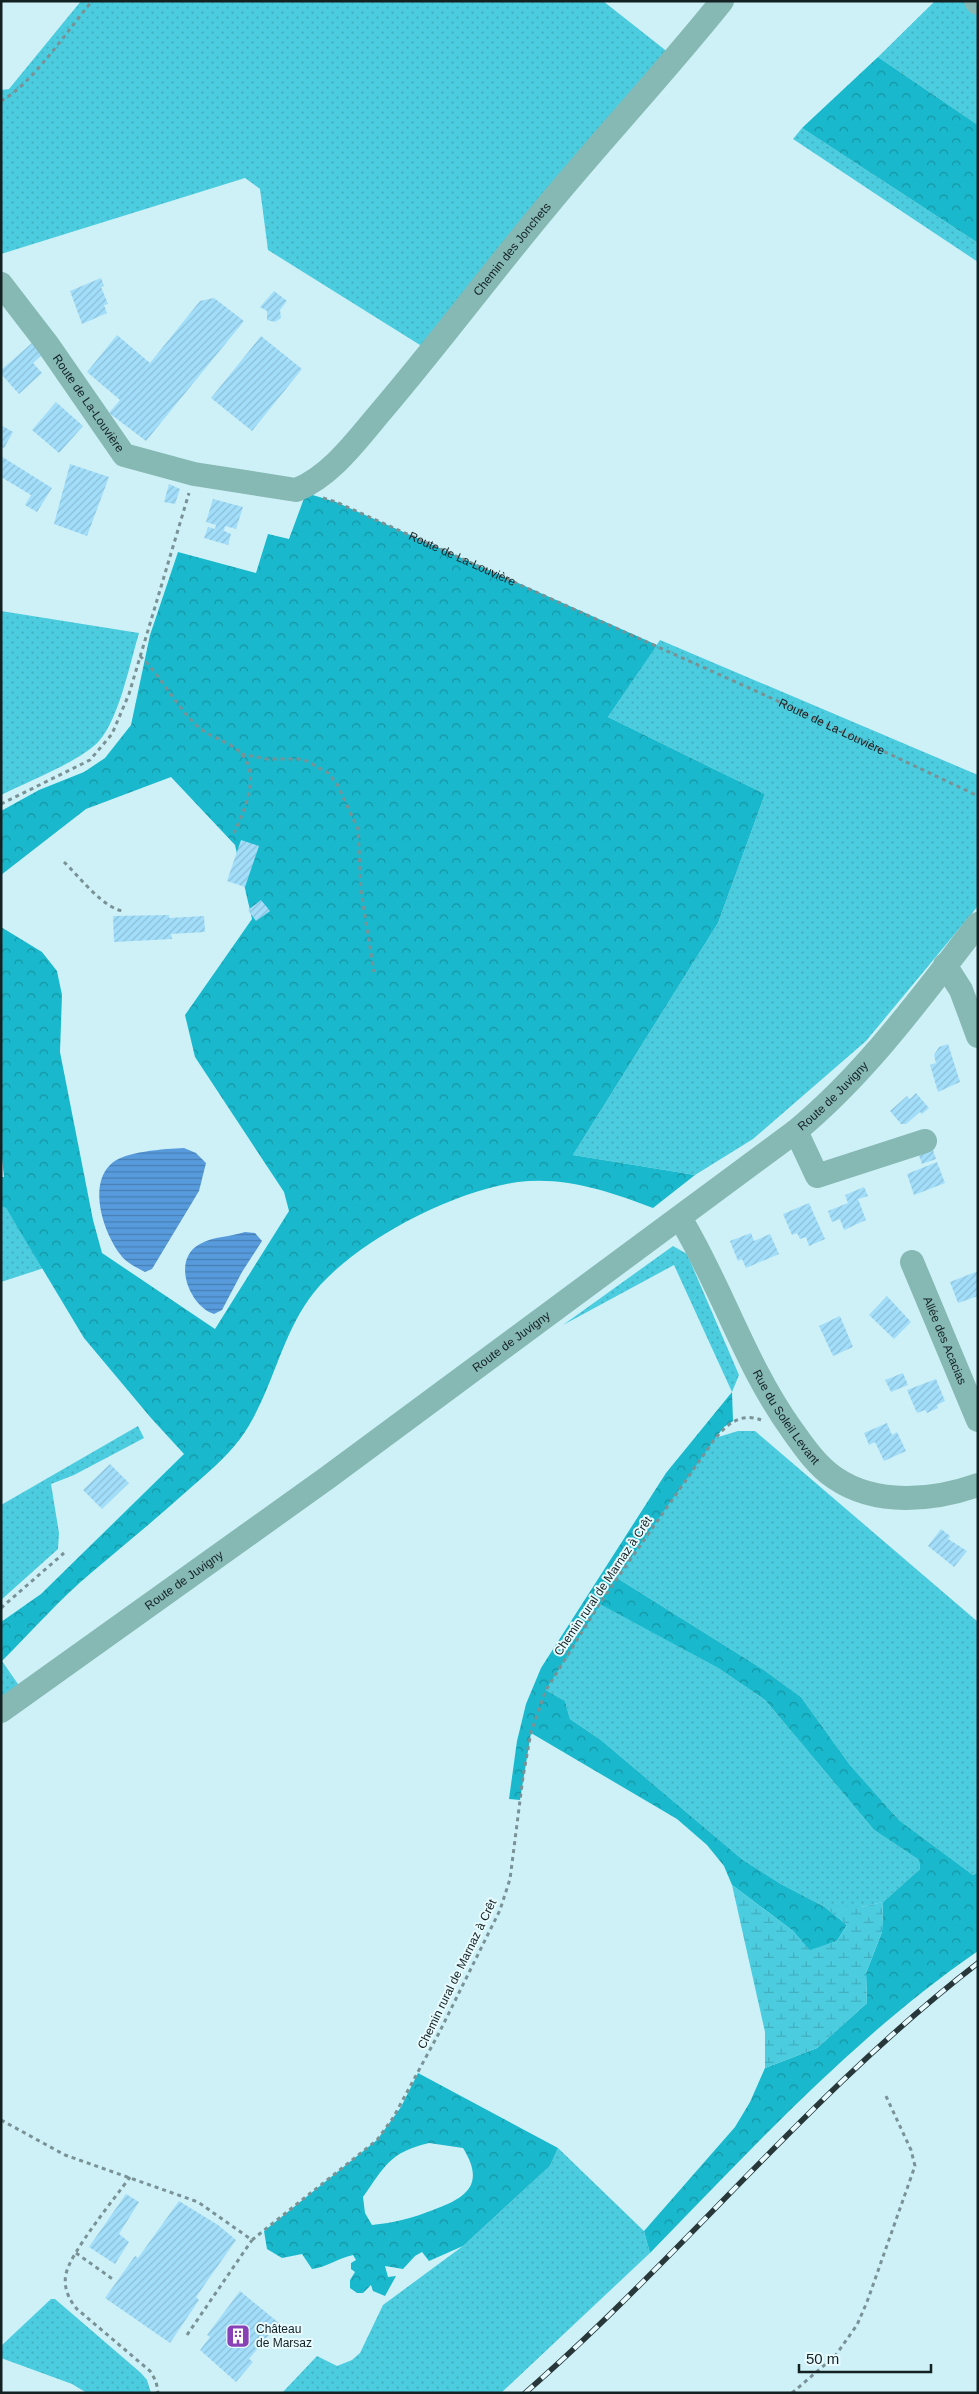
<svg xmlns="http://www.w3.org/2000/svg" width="979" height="2394" font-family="Helvetica,sans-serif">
<defs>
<pattern id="green-dots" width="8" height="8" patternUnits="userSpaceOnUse" patternTransform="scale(1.25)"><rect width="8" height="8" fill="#4bccdf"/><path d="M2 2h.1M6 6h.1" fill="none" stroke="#41afbf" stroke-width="1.8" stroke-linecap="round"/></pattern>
<pattern id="forest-crowns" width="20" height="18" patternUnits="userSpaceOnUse" patternTransform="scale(1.25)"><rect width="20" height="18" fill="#19b8cc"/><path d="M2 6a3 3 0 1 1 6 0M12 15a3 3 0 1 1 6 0" fill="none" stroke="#1595a5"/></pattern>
<pattern id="wetland-marsh" width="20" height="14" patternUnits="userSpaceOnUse" patternTransform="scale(1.25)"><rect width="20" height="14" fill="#4bccdf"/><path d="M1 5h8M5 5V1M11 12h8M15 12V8" fill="none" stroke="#41afbf"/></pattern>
<pattern id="water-rules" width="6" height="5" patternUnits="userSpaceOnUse" patternTransform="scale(1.25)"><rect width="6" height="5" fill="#579bdd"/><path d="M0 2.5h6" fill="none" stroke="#477eb3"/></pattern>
<pattern id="building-hatch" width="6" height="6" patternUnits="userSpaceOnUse" patternTransform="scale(1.25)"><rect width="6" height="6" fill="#a2defa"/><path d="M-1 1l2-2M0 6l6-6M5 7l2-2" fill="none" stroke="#8bbed6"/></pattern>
</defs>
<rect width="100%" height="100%" fill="#cef1f7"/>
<path fill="url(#green-dots)" d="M81 1H603L669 53 428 350 268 250 260 189 245 178 1 254V90L9 89Z
M935 1H966L978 12V125L878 57Z
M802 128 978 243V262L793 139Z
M1 611 139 633C130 663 119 719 99 741 81 761 27 782 1 795Z
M660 640 978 775V906L866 1041 753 1139 695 1175 573 1155 718 923 765 794 608 717Z
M1 1207 6 1208 44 1268 1 1282Z
M673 1246 687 1254 739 1375 732 1392 674 1265 563 1325Z
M138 1426 144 1438 74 1475 51 1484 59 1533 58 1549 1 1600V1505Z
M738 1431H755L978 1622V1872L973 1875 899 1820 850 1765 801 1697 764 1670 617 1578 715 1438Z
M600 1603 718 1668 765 1700 874 1830 919 1860 920 1869 883 1902 861 1907H825L781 1884 743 1860 601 1740 570 1719 565 1701 546 1690Z
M2 1661 20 1687 1 1700V1662Z
M558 2148 644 2231 650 2253 501 2393H282L317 2356 337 2366 352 2360 360 2353 383 2305 463 2246 550 2166Z
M51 2299H55L141 2373 147 2380 151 2393H87L72 2384 1 2358V2346Z"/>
<path fill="url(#forest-crowns)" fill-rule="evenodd" d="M878 57 978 125V243L802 128Z
M306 493 336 502 657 645 608 717 765 794 718 923 573 1155 695 1175 653 1208C612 1192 564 1176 518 1182 452 1191 348 1244 309 1299 279 1341 271 1397 240 1439 225 1459 205 1475 187 1491 156 1519 123 1546 91 1573 59 1600 31 1632 1 1662V1622L41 1594 184 1454 151 1418 84 1338 6 1208 1 1207V1177H4L1 1148V927L42 952 57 971 62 995 60 1052 93 1220 102 1253 215 1329 289 1211 284 1192 195 1057 185 1015 252 919 235 845 171 777 86 809 1 875V811L39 790 84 772 105 758 131 725 150 635 178 552 256 573 268 534 289 539Z
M732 1392 733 1421 724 1427 714 1440 617 1578 764 1670 801 1697 850 1765 899 1820 973 1875 978 1872V1951C855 2036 753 2147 650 2253L644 2231 735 2127 750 2102 765 2068 817 2048 867 2003 866 1973 882 1932 883 1902 920 1869 919 1860 874 1830 765 1700 718 1668 600 1604 546 1690 565 1701 570 1719 601 1740 743 1860 781 1884 825 1907 847 1925 837 1941 810 1951 793 1931 732 1885 724 1866 707 1845 677 1819 531 1733 520 1800 509 1799 517 1741 526 1704 541 1668 666 1473Z
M418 2073 558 2148 550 2166 463 2246 429 2261 422 2252 415 2256 403 2269 385 2266 388 2277 396 2276 385 2296 373 2291 371 2285 363 2293H357L350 2288V2280L355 2272 351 2269V2263L356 2260 353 2255C338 2258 327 2267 312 2269L302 2254 282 2258 267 2249 264 2231 377 2140 401 2107ZM429 2143 463 2148C486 2185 466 2198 433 2210 413 2218 393 2223 372 2225L365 2213 363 2197C385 2166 390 2152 429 2143Z"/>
<path fill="url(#wetland-marsh)" d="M732 1885 793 1931 810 1950 837 1941 847 1925 825 1907H861L883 1902 882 1932 866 1973 867 2003 817 2048 765 2068V2032Z"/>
<path fill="url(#water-rules)" d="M184 1148 196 1153 206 1163 199 1191 152 1269 145 1272C136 1267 126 1263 120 1254 104 1233 88 1187 110 1165 123 1151 165 1149 184 1148Z
M245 1232 255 1233 262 1241 242 1272 222 1310 214 1314C189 1306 171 1259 200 1244 213 1236 231 1237 245 1232Z"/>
<path fill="url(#building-hatch)" d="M101 278 104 286 101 287 108 304 104 305 107 313 82 324 70 291Z
M274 291 287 301 280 310 281 318 275 322 267 320V311L260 307Z
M214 298 244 321 146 441 109 413 120 400 87 372 117 335 150 363 200 301Z
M261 336 302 369 252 431 211 398Z
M32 343 42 355 33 363 42 373 19 394 1 374V370Z
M56 402 83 426 59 453 32 430Z
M1 425 13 432 4 448 1 447Z
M1 456 52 488 37 512 25 505 31 495 1 477Z
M70 464 109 477 87 536 54 524Z
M169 484 180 489 175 504 164 502Z
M213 499 243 507 236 529 225 526 224 531 231 534 228 545 204 538 208 527 215 529 216 525 206 522Z
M241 840 259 846 245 887 227 881Z
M261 900 270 911 256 921 248 910Z
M169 915V918L204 916 205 932 171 934 172 939 114 942 113 916Z
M948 1044 960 1082 938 1092 930 1065 936 1063 934 1055 939 1047Z
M916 1093 929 1108 922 1114 920 1112 906 1124H901L890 1111 907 1096 910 1099Z
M931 1144 936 1159 922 1164 917 1150Z
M937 1162 945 1183 914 1195 907 1174Z
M864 1187 868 1196 858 1199 866 1220 844 1230 840 1219 832 1222 828 1211 848 1203 845 1195Z
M809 1203 825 1239 809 1246 806 1237 800 1239 797 1233 792 1235 783 1214Z
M751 1233 754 1241 770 1234 779 1254 746 1268 742 1259 738 1261 730 1241Z
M978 1271V1296L958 1303 950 1282Z
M887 1296 911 1322 894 1339 869 1315Z
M840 1316 853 1347 833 1356 819 1326Z
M903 1373 908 1385 891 1392 885 1380Z
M936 1379 945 1401 937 1405 938 1408 927 1413 925 1410 917 1413 907 1390Z
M887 1423 892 1435 897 1432 906 1451 884 1461 875 1442 869 1445 864 1433Z
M110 1464 129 1483 102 1509 83 1490Z
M941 1529 950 1536 948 1539 967 1551 954 1567 928 1546Z
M126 2194 139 2202 119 2234 129 2242 115 2264 89 2247Z
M179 2201 218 2225 236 2240 196 2297 199 2300 170 2343 105 2298 135 2256 138 2258Z
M240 2291 279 2323 249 2359 253 2362 236 2382 200 2350 210 2337 207 2335Z"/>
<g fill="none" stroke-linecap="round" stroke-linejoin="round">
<g stroke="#799296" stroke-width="3" stroke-dasharray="4 4" stroke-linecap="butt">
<path d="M1 101C32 84 68 30 92 1"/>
<path id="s1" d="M323 498 336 502 769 697 978 796"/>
<path d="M140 656C160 675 173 701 193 722 204 734 218 738 232 746 265 766 246 807 234 833"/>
<path d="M241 754 267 759H298L307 761 328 773 337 784 358 829 361 891 374 972"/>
<path d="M1 804 90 760 112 734 129 694 189 493"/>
<path d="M64 862C79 876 105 911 125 911"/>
<path d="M1 1608 64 1553"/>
<path d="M1 2120 65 2155 198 2202 252 2240 377 2140 393 2118 439 2033 500 1910 510 1879 523 1777 531 1732 546 1690 600 1603 714 1440C726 1425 740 1412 761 1420"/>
<path d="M130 2177C115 2198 70 2253 66 2274 63 2287 69 2300 77 2309L150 2371 156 2381 158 2393"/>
<path d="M76 2253 114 2280"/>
<path d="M187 2335 252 2240"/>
<path d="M792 2393 835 2356 857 2325 867 2302 915 2166 911 2150 885 2094"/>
</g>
<g stroke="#86b9b4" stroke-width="24">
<path d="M976 1 978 3"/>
<path id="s2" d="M1 284 48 345 124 455 194 474 296 490C332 476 359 437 384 408 440 342 492 272 548 205 605 136 666 71 722 1"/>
<path d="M945 965 961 990 978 1036"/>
<path d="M796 1131 817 1176 925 1141"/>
<path id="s3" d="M680 1218C722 1287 745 1365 792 1430 804 1447 817 1466 835 1478 876 1506 933 1501 978 1485"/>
<path id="s4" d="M912 1262 978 1420"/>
<path id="s5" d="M1 1711 327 1478 796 1131C868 1071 921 997 978 924"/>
</g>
<g stroke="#28383a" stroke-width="5.5">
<path id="rail" d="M525 2393C682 2256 812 2091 978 1963"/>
</g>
<use href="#rail" stroke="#e7fbff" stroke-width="4" stroke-dasharray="11" stroke-linecap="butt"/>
</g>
<defs>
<g id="building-square" transform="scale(1.25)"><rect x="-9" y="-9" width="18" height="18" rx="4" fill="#8842b5" stroke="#e7fbff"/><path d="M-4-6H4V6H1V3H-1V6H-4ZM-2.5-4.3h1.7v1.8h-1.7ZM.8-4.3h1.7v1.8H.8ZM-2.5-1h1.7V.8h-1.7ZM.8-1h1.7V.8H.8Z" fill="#fff"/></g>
</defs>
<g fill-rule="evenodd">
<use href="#building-square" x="238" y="2336"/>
</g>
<g text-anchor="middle" stroke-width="4" stroke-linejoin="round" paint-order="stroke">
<g font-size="12" fill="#142123" stroke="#e7fbff">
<text dy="4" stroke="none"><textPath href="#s2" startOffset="712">Chemin des Jonchets</textPath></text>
<text dy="4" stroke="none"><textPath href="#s2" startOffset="148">Route de La-Louvière</textPath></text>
<text dy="4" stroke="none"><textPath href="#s1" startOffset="152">Route de La-Louvière</textPath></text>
<text dy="4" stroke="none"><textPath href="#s1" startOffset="558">Route de La-Louvière</textPath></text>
<text dy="4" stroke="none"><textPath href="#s5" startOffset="1035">Route de Juvigny</textPath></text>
<text dy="4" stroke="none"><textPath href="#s4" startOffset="85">Allée des Acacias</textPath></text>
<text dy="4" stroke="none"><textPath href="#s5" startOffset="630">Route de Juvigny</textPath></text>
<text dy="4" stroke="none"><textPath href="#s3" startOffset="226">Rue du Soleil Levant</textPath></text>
<text dy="4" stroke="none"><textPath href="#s5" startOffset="225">Route de Juvigny</textPath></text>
<text transform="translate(603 1586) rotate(-56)" y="4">Chemin rural de Marnaz à Crêt</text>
<text transform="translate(457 1974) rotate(-64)" y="4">Chemin rural de Marnaz à Crêt</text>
</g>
<g font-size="12" fill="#142123" stroke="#e7fbff" text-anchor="start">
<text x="256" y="2333">Château<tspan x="256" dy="14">de Marsaz</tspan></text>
</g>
</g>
<rect width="979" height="2394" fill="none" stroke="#142123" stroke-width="5"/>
<path d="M799 2364v8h132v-8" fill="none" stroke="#142123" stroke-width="2.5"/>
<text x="806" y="2364" font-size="15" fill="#142123" stroke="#e7fbff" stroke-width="4" paint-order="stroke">50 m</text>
</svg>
